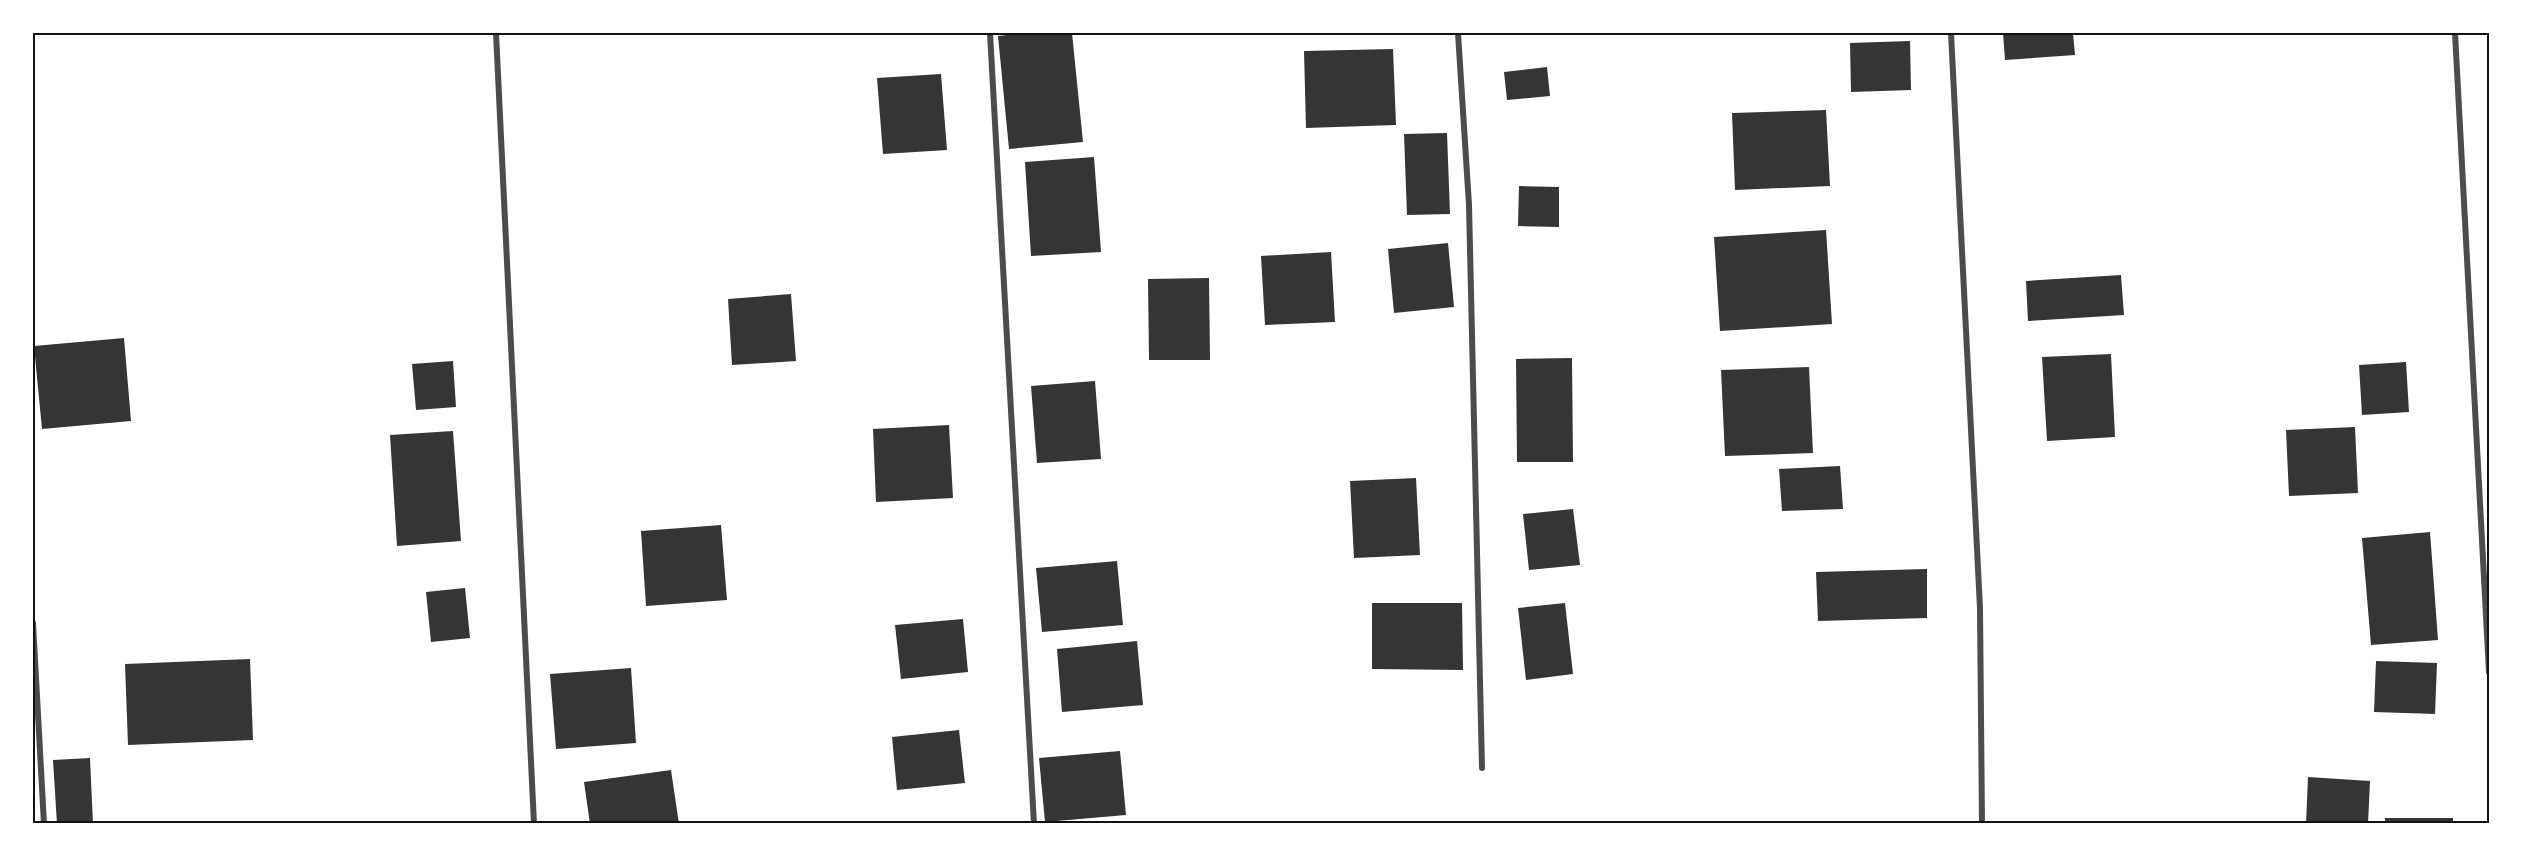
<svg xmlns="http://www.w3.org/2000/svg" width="2522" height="857" font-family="'Roboto Condensed',sans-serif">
<rect width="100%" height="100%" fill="#fff"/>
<path fill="#353535" d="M1025 33H1072L1083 142 1009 149 998 36Z
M2003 33H2073L2075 55 2005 60Z
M1910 41 1911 90 1851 92 1850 43Z
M1393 49 1396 125 1306 128 1304 51Z
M1547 67 1550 96 1507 100 1504 72Z
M941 74 947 150 883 154 877 78Z
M1826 110 1830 186 1735 190 1732 113Z
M1447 133 1450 214 1407 215 1404 134Z
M1094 157 1101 252 1031 256 1025 162Z
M1519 186 1559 187V227L1518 226Z
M1826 230 1832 324 1720 331 1714 237Z
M1448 243 1454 307 1394 313 1388 249Z
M1331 252 1335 322 1265 325 1261 256Z
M2121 275 2124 315 2028 321 2026 281Z
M1209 278 1210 360H1149L1148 279Z
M791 294 796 361 732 365 728 299Z
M124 338 131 421 42 429 34 346Z
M2111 354 2115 437 2047 441 2042 357Z
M1572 358 1573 462H1517L1516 359Z
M453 361 456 407 416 410 412 364Z
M2406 362 2409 412 2362 415 2359 365Z
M1809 367 1813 453 1725 456 1721 370Z
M1095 381 1101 459 1037 463 1031 386Z
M949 425 953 498 876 502 873 429Z
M2355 427 2358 493 2289 496 2286 430Z
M453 431 461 541 397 546 390 435Z
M1840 466 1843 509 1782 511 1779 469Z
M1416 478 1420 555 1354 558 1350 481Z
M1573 509 1580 565 1529 570 1523 514Z
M721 525 727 600 646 606 641 531Z
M2430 532 2438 640 2371 645 2362 538Z
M1117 561 1123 625 1042 632 1036 568Z
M1927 569V618L1818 621 1816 572Z
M465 588 470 638 431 642 426 592Z
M1372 603H1462L1463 670 1372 669Z
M1565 603 1573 674 1526 680 1518 608Z
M963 619 968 672 901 679 895 625Z
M1137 641 1143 705 1062 712 1057 649Z
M250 659 253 740 128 745 125 664Z
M2376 661 2437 663 2435 714 2374 712Z
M631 668 636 743 556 749 550 674Z
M959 730 965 783 897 790 892 737Z
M1120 751 1126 815 1045 822 1039 758Z
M90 758 93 824H57L53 760Z
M671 770 679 824H590L584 782Z
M2308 777 2370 781 2368 824H2306Z
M2385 818H2453V824H2385Z"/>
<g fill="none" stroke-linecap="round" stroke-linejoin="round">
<path stroke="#4c4c4c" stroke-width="6" d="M496 33 534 824
M990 33 1034 824
M1458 33 1469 205 1482 768
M1951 33 1980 608 1982 824
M2455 33 2489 672
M33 623 44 824"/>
</g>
<rect width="2522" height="857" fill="none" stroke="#ffffff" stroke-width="69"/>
<rect x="34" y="34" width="2454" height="788" fill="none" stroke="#111" stroke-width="2"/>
</svg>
